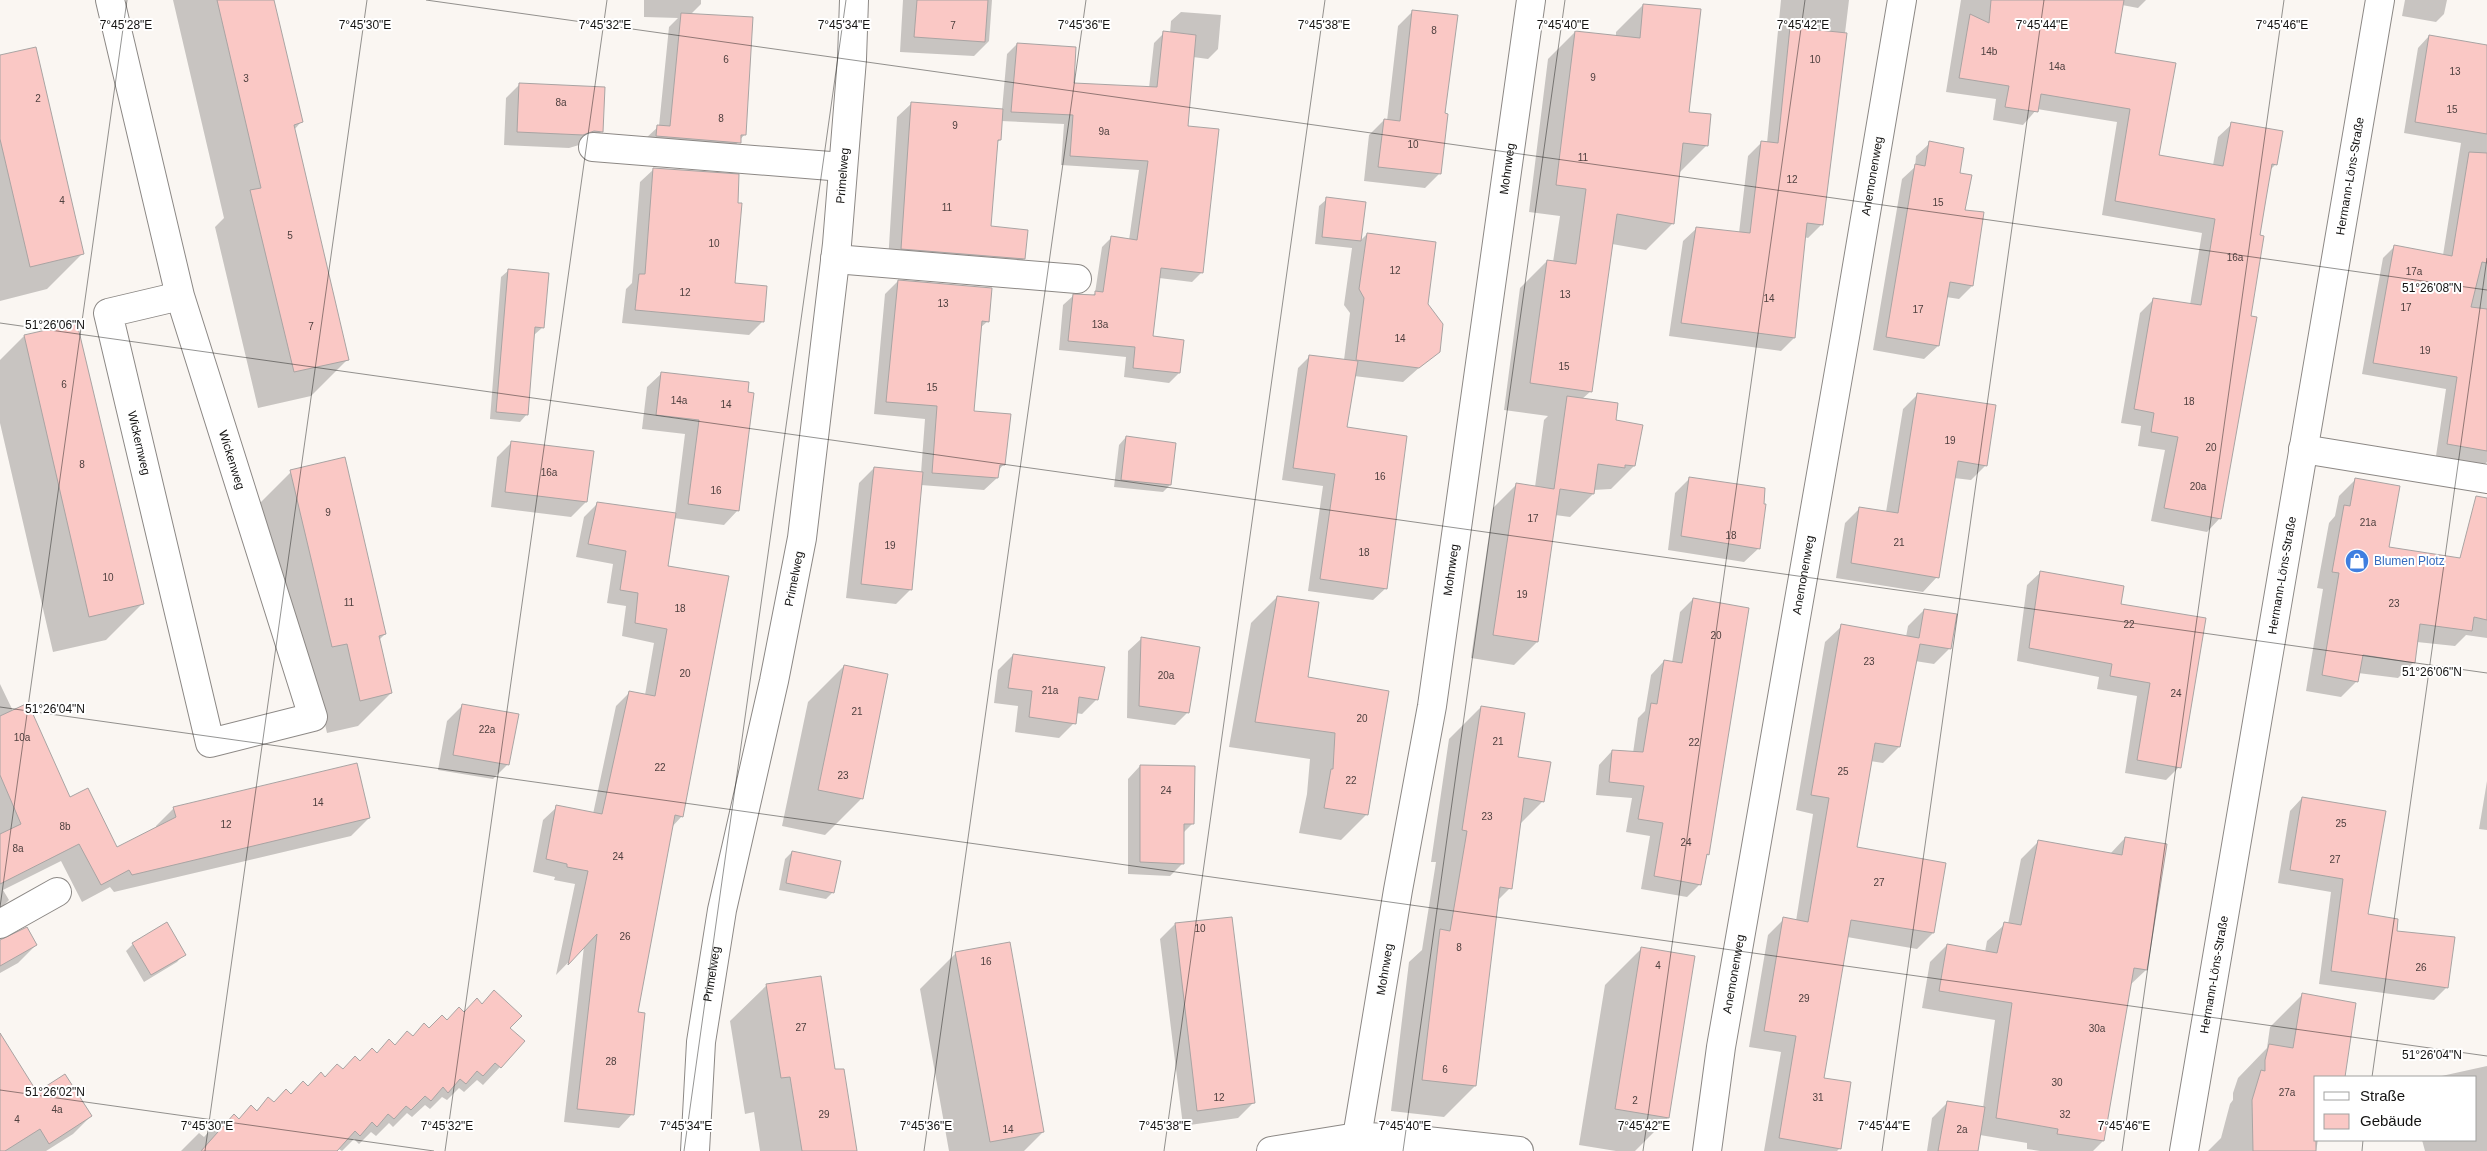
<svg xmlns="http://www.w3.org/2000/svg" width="2487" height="1151" font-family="Helvetica,sans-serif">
<rect width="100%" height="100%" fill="#faf6f2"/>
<path fill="#0003" d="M173 0H273L301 122 294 130 347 360 311 396 258 408 215 227 224 218Z
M644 0H701V4L690 15 745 134 727 155 645 139 659 126 669 27 678 18 644 17Z
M903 0H992L989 41 974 56 900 52Z
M1781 0H1849L1822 224 1808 238 1804 237 1794 338 1781 351 1669 336 1683 241 1697 228 1739 233 1748 156 1762 142 1767 143Z
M1961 0H2146L2138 8 2122 5 2114 54 2158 156 2213 165 2218 137 2232 124 2275 165 2270 170 2265 199 2220 518 2207 532 2151 521 2165 450 2138 446 2141 426 2121 423 2140 313 2153 300 2190 305 2202 233 2102 215 2117 122 2037 109 2023 125 1993 120 1996 99 1946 92Z
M2405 0H2447L2444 14 2436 22 2402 16Z
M1643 5 1688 113 1707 145 1680 172 1673 223 1646 250 1612 244 1591 391 1582 399 1614 421 1634 466 1611 489 1593 490V494L1570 517 1555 515 1537 642 1514 665 1471 658 1493 508 1516 485 1535 487 1544 420 1548 416 1504 410 1520 288 1547 261 1553 262 1560 216 1529 212 1548 59 1575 32 1616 36V32Z
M1413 11 1444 114 1440 173 1425 188 1364 181 1369 135 1384 120 1387 121 1398 26Z
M1181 12 1221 15 1218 49 1208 59 1193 57 1186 127 1202 272 1192 282 1159 278 1152 338 1179 373 1169 383 1124 377 1126 357 1059 350 1063 305 1073 296H1092L1095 293 1102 247 1112 237 1129 240 1139 170 1061 165 1064 124 1001 121 1000 140 996 143 989 227 1024 259 1011 272 888 262 897 117 911 104 1002 110 1007 54 1017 44 1073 84 1149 88 1154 43 1164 33 1170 34 1171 21Z
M2429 36 2487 46V462L2485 464 2436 456 2446 389 2362 374 2383 258 2395 246 2443 255 2461 143 2404 133 2418 48Z
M0 57 83 253 47 289 0 301Z
M520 84 601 132 588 145H579L569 148 504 145 506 98Z
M1930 143 1959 174 1972 286 1959 299 1946 297 1938 346 1924 359 1873 350 1902 179 1915 167 1916 156Z
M654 169 733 284 762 322 749 335 622 323 626 289 632 283 640 182Z
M1327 199 1364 203 1360 241 1367 234 1427 304 1438 351 1403 382 1354 376 1346 428 1386 588 1373 600 1308 591 1323 486 1282 480 1298 368 1310 356 1344 360 1350 313 1344 305 1352 248 1315 244 1319 206Z
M509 270 543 327 534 335 527 414 520 422 490 419 501 277Z
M898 281 988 321 980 328 972 412 1004 464 998 471 997 478 984 490 921 485 911 589 896 604 846 598 859 483 874 468 921 473 925 419 874 414 885 294Z
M77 324 142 604 106 640 53 652 0 423V360L24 336Z
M662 373 747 383 738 510 724 525 674 518 666 567 682 816 671 828 636 1013 632 1114 619 1128 564 1122 584 946 556 975 575 884 554 880 555 877 533 872 543 820 557 807 593 814 616 706 630 692 645 695 654 643 622 636 626 606 607 603 613 564 576 557 584 517 598 503 675 514 685 434 642 429 647 387Z
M1918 394 1986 465 1971 480 1954 478 1937 577 1923 592 1836 578 1845 523 1860 508 1886 512 1903 409Z
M1126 437 1170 485 1163 492 1114 487 1119 445Z
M512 442 592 452 586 502 571 517 491 507 497 457Z
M291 472 385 634 379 640 391 693 358 726 327 733 314 676 258 505Z
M1689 479 1759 548 1744 562 1668 550 1675 493Z
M2355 480 2388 548 2459 559 2487 546V638L2466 635 2455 646 2417 642 2414 662 2398 678 2358 673 2357 681 2341 697 2306 691 2323 589 2317 588 2329 523 2335 516 2339 496Z
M2041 572 2120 605 2204 619 2179 767 2166 780 2125 773 2137 696 2097 689 2099 677 2017 661 2027 585Z
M1277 597 1307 678 1387 692 1367 814 1341 840 1299 833 1307 794 1310 759 1229 747 1251 623Z
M1693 599 1708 854 1705 857 1700 884 1687 897 1641 889 1650 836 1626 832 1632 798 1596 795 1599 765 1612 751 1633 753 1638 718 1645 711 1651 675 1664 661 1672 663 1680 612Z
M1924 610 1950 648 1934 664 1915 661 1899 747 1883 763 1870 761 1855 848 1933 933 1917 949 1847 937 1823 1079 1840 1148 1837 1151H1764L1781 1052 1749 1047 1768 935 1784 919 1796 921 1813 814 1796 810 1825 642 1842 626 1906 637 1908 626Z
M1141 639 1188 712 1175 725 1127 718 1128 651Z
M1013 655 1097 699 1082 714 1076 713 1074 723 1059 738 1015 732 1018 706 994 703 998 670Z
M844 666 861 799 825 835 782 826 808 702Z
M0 684 13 711 70 799 117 848 156 828V826L174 808 369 818 351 836 114 892 110 887 82 902 61 861 3 890 9 900 0 909Z
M462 706 508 764 493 779 438 770 447 721Z
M1481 707 1517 758 1543 801 1519 825 1510 888 1497 901 1475 1086 1444 1117 1391 1111 1409 962 1422 950 1436 862H1431L1449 739Z
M1140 766 1193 823 1183 833V863L1170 876 1128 874V779Z
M2487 781V830L2479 829Z
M2302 798 2366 915 2395 932 2447 987 2434 1000 2319 984 2331 892 2278 883 2290 811Z
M2125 838 2146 970 2129 986 2103 1141 2093 1151H2040L2027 1149V1143L1980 1135 1977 1151H1927L1932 1118 1947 1103 1983 1108 1995 1020 1922 1008 1930 962 1947 945 1985 952 1987 941 2005 924H2008L2021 859 2038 842 2110 854Z
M792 852 833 892 826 899 779 890 785 859Z
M1175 924 1253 1103 1238 1118 1183 1126 1160 939Z
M0 941 36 945 18 963 0 973Z
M133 944 184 954 177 962 144 982 126 951Z
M1641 949 1668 1118 1635 1151H1616L1579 1145 1605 985Z
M956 953 1043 1132 1024 1151H949L920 989Z
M767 985 856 1151H760L754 1112 745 1114 730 1021Z
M494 992 509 1028 500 1067 483 1085 477 1080 464 1092 459 1088 447 1100 442 1097 430 1109 425 1105 412 1117 407 1113 393 1127 389 1123 376 1136 371 1132 359 1144 354 1139 342 1151 337 1148 334 1151H181L199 1133 204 1137 216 1124 221 1128 234 1115 239 1120 256 1111 268 1099 273 1104 464 1013 481 1005Z
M2302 995 2344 1075 2316 1077V1140H2318L2316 1151H2208L2221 1138 2230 1104 2233 1100V1093L2238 1078 2267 1048 2270 1027Z
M2487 1066V1151H2425L2422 1140H2476V1077H2437Z
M0 1073 37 1094 91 1116 73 1134 46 1151H0Z"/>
<path fill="#fac8c5" stroke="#a9a4a3" d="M217 0H274L303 122 294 125 349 360 294 372 250 190 261 188Z
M917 0H988L985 42 914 37Z
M1991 0H2124L2115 53 2176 63 2159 155 2223 166 2231 122 2283 131 2277 165 2272 164 2266 199 2260 235 2264 236 2251 316 2257 317 2221 519 2164 508 2178 437 2151 432 2154 413 2134 409 2153 298 2201 305 2215 219 2115 201 2130 109 2041 94 2038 112 2005 107 2009 86 1959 78 1970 14 1989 23Z
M1643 4 1701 9 1689 112 1711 114 1708 146 1683 143 1674 224 1617 214 1592 392 1530 383 1547 260 1576 264 1586 189 1556 185 1575 31 1640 38Z
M1412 10 1458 15 1445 113 1448 114 1441 174 1378 167 1384 119 1400 121Z
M681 13 753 17 746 135H741V143L656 136 657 125 670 126Z
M1790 27 1847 33 1823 225 1807 223 1795 338 1681 323 1696 227 1750 233 1761 141 1778 143Z
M1163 31 1196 35 1188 126 1219 129 1203 273 1161 268 1153 336 1184 340 1180 373 1133 368 1135 347 1068 341 1073 294 1095 295V291L1103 292 1111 236 1137 240 1148 161 1070 156 1073 115 1011 112 1017 43 1076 47 1074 83 1157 87Z
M2429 35 2487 45V134L2415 122Z
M36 47 84 254 30 267 0 139V55Z
M519 83 605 87 603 132 594 131 583 135 517 132Z
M911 102 1003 109 1001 140H998L991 226 1028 230 1025 259 901 249Z
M1929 141 1964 148 1960 173 1972 175 1965 210 1984 212 1973 286 1950 282 1939 346 1886 337 1915 164 1925 166Z
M2469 152 2487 153V263L2482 262 2471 307 2487 309V451L2447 444 2457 377 2373 363 2394 245 2452 256Z
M653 168 739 174 738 203H742L735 283 767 286 764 322 635 310 639 274H645Z
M1326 197 1366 202 1361 241 1322 237Z
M1367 233 1436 242 1428 304 1443 324 1440 352 1419 368 1356 360 1364 298 1359 289Z
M508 269 549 273 544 328 535 327 528 415 496 412Z
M898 280 992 288 989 322 982 321 974 411 1011 414 1005 465H1000L998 478 932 473 937 406 886 402Z
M77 323 144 604 89 617 24 335Z
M1309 355 1358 361 1347 427 1407 436 1387 589 1320 579 1335 474 1293 468Z
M661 372 749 382 748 392 754 393 739 511 688 504 699 420 656 415Z
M1917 393 1996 405 1987 466 1958 461 1939 578 1851 563 1859 507 1898 513Z
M1567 396 1618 403 1616 420 1643 425 1635 466 1625 465V468L1598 464 1594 494 1560 489 1538 642 1493 635 1516 483 1554 489Z
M1126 436 1176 443 1171 485 1121 480Z
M511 441 594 451 587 502 505 492Z
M345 457 386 634 379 636 392 693 360 701 347 644 332 647 290 470Z
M874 467 923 472 912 590 861 584Z
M1689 477 1765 488 1764 504H1766L1760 549 1681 536Z
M2355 478 2400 486 2389 547 2460 558 2476 496 2487 498V620L2474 617 2472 631 2420 624 2415 663 2363 655 2358 682 2322 675 2339 573 2332 572 2344 505 2350 506Z
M597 502 676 513 668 566 729 576 683 817 675 815 638 1012 645 1013 634 1115 577 1109 597 934 568 965 588 871 567 867V864L546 859 556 805 602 814 629 691 655 696 667 629 635 623 638 593 620 590 626 551 588 544Z
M2040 571 2124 586 2121 604 2206 618 2181 768 2137 760 2150 683 2110 676 2112 664 2029 648Z
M1277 596 1319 602 1308 677 1389 691 1368 815 1324 808 1331 769H1333L1335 733 1255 722Z
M1693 598 1749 608 1709 855 1707 854 1701 885 1654 876 1663 823 1638 819 1644 786 1609 782 1612 750 1643 752 1651 703 1657 704 1664 660 1682 663Z
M1924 609 1957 614 1951 649 1920 644 1900 747 1875 743 1857 847 1946 863 1934 933 1851 920 1824 1078 1851 1082 1841 1149 1779 1138 1796 1036 1764 1031 1783 917 1808 922 1829 798 1811 795 1841 624 1919 638Z
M1141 637 1200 647 1189 713 1139 706Z
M1013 654 1105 667 1098 700 1079 697 1076 724 1029 717 1032 691 1008 688Z
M844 665 888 674 863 799 818 790Z
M28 703 70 797 88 788 117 847 176 817 173 807 357 763 370 818 132 875 129 870 101 885 79 844 0 884V834L21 824 0 775V716Z
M462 704 519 714 509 765 453 755Z
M1481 706 1525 713 1518 757 1551 762 1544 802 1524 798 1512 889 1500 887 1476 1086 1422 1080 1440 929 1450 931 1467 831 1462 830Z
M1140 765 1195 766 1194 824H1184V864L1140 862Z
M2302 797 2386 811 2368 914 2398 919 2397 931 2455 937 2448 988 2331 971 2343 879 2290 870Z
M2125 837 2167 844 2147 970 2134 968 2104 1141 2057 1134 2058 1129 1996 1118 2012 1003 1939 991 1947 944 1997 953 2004 922 2021 925 2038 840 2122 855Z
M792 851 841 861 834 893 786 883Z
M1232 917 1255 1103 1197 1111 1175 923Z
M167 922 186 955 151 975 132 943Z
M27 927 37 945 0 966V940Z
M1010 942 1044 1132 990 1142 955 952Z
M1641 947 1695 956 1669 1118 1615 1109Z
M821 976 835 1069H844L857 1151H802L790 1077 781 1078 766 984Z
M494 990 522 1016 510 1028 525 1041 501 1068 495 1063 483 1076 477 1071 466 1084 460 1079 448 1093 443 1087 431 1101 425 1096 411 1110 406 1106 394 1119 388 1114 377 1127 372 1122 360 1136 355 1131 337 1151H201L234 1114 239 1119 251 1105 257 1111 268 1097 274 1102 286 1089 291 1094 303 1081 308 1086 321 1072 325 1077 337 1064 343 1069 355 1056 360 1061 372 1048 377 1053 389 1039 395 1045 407 1031 413 1036 424 1023 429 1028 442 1015 447 1020 459 1007 464 1012 477 998 482 1004Z
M2302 993 2356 1003 2345 1077H2316V1151H2253L2252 1100 2261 1070 2265 1071V1060L2269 1044 2293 1048Z
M0 1033 37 1092 65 1074 92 1116 49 1144 40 1129 5 1151H0Z
M1947 1101 1985 1107 1978 1151H1938Z"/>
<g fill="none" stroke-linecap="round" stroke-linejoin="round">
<g stroke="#8c8885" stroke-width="30">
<g id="minor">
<path id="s1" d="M110 0 180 296 313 717 210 743 108 313 180 296"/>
<path d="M593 147 843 167"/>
<path d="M835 259 1077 279"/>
<path d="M2303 449 2487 479"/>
<path d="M0 924 57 892"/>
<path id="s2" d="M1357 1137 1398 890 1432 706 1531 0"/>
<path id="s3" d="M695 1151 701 1042 722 910 774 681 802 538 837 244 852 59 854 0"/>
<path d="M1271 1151 1357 1137 1399 1138 1519 1151"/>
<path id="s4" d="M1707 1151 1721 1047 1846 331 1902 0"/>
<path id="s5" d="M2184 1151 2380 0"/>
</g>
</g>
<use href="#minor" stroke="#fff" stroke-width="28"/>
</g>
<path fill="none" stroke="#141312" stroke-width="1" stroke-opacity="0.45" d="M426 0 2487 290M0 323 2487 673M0 707 2487 1056M0 907 127 0M2372 1077 2487 258M0 1090 434 1151M205 1151 367 0M445 1151 607 0M684 1151 846 0M924 1151 1086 0M1164 1151 1325 0M1403 1151 1565 0M1643 1151 1805 0M1882 1151 2044 0M2122 1151 2284 0M2362 1151 2363 1140"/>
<defs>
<g id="shop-disc" transform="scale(1.25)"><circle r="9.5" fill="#3f7fe0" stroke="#fff"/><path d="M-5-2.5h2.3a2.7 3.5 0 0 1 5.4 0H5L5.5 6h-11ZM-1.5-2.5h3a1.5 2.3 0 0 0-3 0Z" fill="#fff"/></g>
</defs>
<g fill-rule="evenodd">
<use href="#shop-disc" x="2357" y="561"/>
</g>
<g text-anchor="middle" stroke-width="4" stroke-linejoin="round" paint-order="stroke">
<g font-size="10" fill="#4e403f">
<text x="953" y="29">7</text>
<text x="1434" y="34">8</text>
<text x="1989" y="55">14b</text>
<text x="726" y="63">6</text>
<text x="1815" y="63">10</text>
<text x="2057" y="70">14a</text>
<text x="2455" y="75">13</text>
<text x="1593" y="81">9</text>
<text x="246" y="82">3</text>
<text x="38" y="102">2</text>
<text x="561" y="106">8a</text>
<text x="2452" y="113">15</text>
<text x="721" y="122">8</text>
<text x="955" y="129">9</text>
<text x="1104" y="135">9a</text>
<text x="1413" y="148">10</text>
<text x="1583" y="161">11</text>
<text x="1792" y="183">12</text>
<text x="62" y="204">4</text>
<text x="1938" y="206">15</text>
<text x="947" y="211">11</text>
<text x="290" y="239">5</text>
<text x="714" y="247">10</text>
<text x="2235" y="261">16a</text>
<text x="1395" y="274">12</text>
<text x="2414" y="275">17a</text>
<text x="685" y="296">12</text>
<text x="1565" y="298">13</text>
<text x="1769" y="302">14</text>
<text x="943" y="307">13</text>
<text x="2406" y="311">17</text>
<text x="1918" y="313">17</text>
<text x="1100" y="328">13a</text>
<text x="311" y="330">7</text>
<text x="1400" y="342">14</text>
<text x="2425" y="354">19</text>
<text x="1564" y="370">15</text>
<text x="64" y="388">6</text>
<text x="932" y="391">15</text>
<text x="679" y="404">14a</text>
<text x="2189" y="405">18</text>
<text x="726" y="408">14</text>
<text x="1950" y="444">19</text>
<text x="2211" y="451">20</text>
<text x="82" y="468">8</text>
<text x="549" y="476">16a</text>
<text x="1380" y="480">16</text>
<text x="2198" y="490">20a</text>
<text x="716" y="494">16</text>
<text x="328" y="516">9</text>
<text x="1533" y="522">17</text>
<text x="2368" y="526">21a</text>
<text x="1731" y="539">18</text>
<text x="1899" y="546">21</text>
<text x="890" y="549">19</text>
<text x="1364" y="556">18</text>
<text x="108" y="581">10</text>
<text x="1522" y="598">19</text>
<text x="349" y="606">11</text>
<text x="2394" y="607">23</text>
<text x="680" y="612">18</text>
<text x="2129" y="628">22</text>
<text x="1716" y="639">20</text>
<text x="1869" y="665">23</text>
<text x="685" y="677">20</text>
<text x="1166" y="679">20a</text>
<text x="1050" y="694">21a</text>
<text x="2176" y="697">24</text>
<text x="857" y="715">21</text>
<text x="1362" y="722">20</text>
<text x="487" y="733">22a</text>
<text x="22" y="741">10a</text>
<text x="1498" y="745">21</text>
<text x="1694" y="746">22</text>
<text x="660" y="771">22</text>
<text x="1843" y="775">25</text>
<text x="843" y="779">23</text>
<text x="1351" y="784">22</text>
<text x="1166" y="794">24</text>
<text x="318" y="806">14</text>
<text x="1487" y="820">23</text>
<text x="2341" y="827">25</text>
<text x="226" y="828">12</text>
<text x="65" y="830">8b</text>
<text x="1686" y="846">24</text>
<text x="18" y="852">8a</text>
<text x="618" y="860">24</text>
<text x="2335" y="863">27</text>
<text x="1879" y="886">27</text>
<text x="1200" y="932">10</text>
<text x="625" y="940">26</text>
<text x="1459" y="951">8</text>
<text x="986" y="965">16</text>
<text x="1658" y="969">4</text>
<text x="2421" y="971">26</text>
<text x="1804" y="1002">29</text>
<text x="801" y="1031">27</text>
<text x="2097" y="1032">30a</text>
<text x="611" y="1065">28</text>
<text x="1445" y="1073">6</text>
<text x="2057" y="1086">30</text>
<text x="2287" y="1096">27a</text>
<text x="1219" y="1101">12</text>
<text x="1818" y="1101">31</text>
<text x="1635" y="1104">2</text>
<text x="57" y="1113">4a</text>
<text x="824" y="1118">29</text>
<text x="2065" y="1118">32</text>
<text x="17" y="1123">4</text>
<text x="1008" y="1133">14</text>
<text x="1962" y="1133">2a</text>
</g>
<g font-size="12" fill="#141312" stroke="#fff">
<text dy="4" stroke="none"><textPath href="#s2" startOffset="980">Mohnweg</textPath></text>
<text dy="4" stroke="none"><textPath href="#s4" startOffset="989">Anemonenweg</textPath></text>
<text dy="4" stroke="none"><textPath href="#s5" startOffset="989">Hermann-Löns-Straße</textPath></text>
<text dy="4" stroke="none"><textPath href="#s3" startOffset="988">Primelweg</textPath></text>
<text transform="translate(139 443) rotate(77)" y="4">Wickernweg</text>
<text dy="4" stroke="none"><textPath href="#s1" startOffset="476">Wickenweg</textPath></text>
<text dy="4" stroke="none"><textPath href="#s2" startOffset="575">Mohnweg</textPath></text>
<text dy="4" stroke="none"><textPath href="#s4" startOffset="584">Anemonenweg</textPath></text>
<text dy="4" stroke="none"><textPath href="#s5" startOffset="584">Hermann-Löns-Straße</textPath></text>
<text dy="4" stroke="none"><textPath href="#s3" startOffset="582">Primelweg</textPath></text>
<text dy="4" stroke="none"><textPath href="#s2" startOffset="170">Mohnweg</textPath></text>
<text dy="4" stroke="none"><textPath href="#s4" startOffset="179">Anemonenweg</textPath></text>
<text dy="4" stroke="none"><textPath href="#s3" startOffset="178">Primelweg</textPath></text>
<text dy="4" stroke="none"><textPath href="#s5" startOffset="179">Hermann-Löns-Straße</textPath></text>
</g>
<g font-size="12" fill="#366cbe" stroke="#fff" text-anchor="start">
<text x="2374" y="565">Blumen Plotz</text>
</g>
</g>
<g font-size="12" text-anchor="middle" fill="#141312" stroke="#fff" stroke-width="4" stroke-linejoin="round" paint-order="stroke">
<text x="126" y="29">7°45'28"E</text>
<text x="365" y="29">7°45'30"E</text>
<text x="605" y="29">7°45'32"E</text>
<text x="844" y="29">7°45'34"E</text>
<text x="1084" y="29">7°45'36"E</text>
<text x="1324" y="29">7°45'38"E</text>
<text x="1563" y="29">7°45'40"E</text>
<text x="1803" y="29">7°45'42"E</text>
<text x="2042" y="29">7°45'44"E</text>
<text x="2282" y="29">7°45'46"E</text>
<text x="2432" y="292">51°26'08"N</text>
<text x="55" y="329">51°26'06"N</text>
<text x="2432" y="676">51°26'06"N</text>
<text x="55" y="713">51°26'04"N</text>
<text x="2432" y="1059">51°26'04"N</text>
<text x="55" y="1096">51°26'02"N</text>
<text x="207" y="1130">7°45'30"E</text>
<text x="447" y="1130">7°45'32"E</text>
<text x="686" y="1130">7°45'34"E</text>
<text x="926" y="1130">7°45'36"E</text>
<text x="1165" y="1130">7°45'38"E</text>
<text x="1405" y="1130">7°45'40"E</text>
<text x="1644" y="1130">7°45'42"E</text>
<text x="1884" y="1130">7°45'44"E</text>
<text x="2124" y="1130">7°45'46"E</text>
</g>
<rect x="2314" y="1076" width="162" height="65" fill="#ffffff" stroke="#a1a1a0"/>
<rect x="2324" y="1092" width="25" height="8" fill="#ffffff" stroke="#a1a1a0"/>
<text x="2360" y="1101" font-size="15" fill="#141312">Straße</text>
<rect x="2324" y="1114" width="25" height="15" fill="#fac8c5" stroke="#a1a1a0"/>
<text x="2360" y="1126" font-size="15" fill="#141312">Gebäude</text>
</svg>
